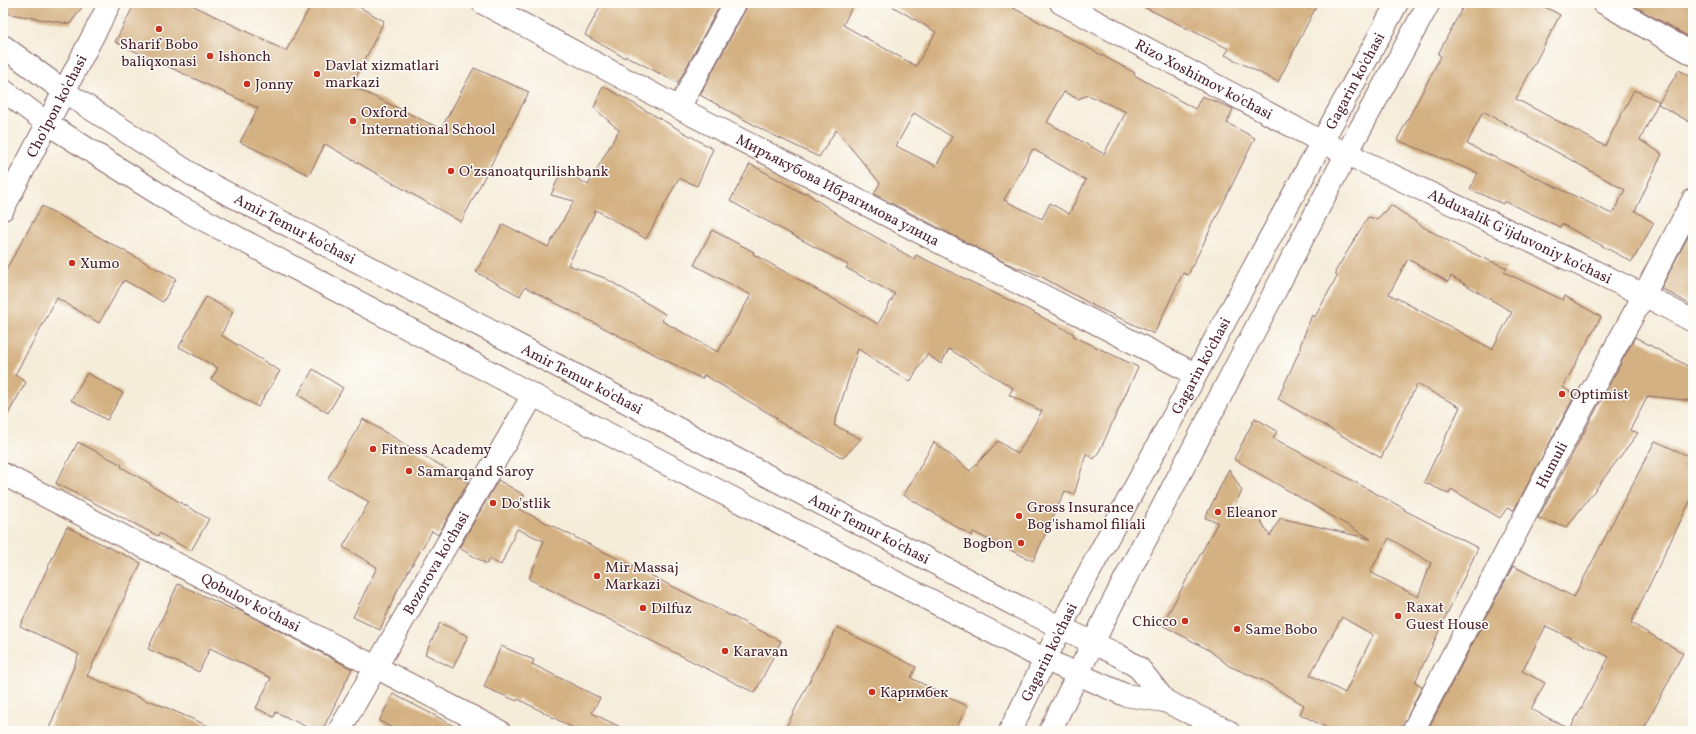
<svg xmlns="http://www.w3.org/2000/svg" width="1696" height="734" font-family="Vollkorn,serif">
<rect width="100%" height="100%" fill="#fdfcf7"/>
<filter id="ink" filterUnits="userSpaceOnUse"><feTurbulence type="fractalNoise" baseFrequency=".025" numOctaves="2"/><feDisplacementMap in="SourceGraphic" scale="8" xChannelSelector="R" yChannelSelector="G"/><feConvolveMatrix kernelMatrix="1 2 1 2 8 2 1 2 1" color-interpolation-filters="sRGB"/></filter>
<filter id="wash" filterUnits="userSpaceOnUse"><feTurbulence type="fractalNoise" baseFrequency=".012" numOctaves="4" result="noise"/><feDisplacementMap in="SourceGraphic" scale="16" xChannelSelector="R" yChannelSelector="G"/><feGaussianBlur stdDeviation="0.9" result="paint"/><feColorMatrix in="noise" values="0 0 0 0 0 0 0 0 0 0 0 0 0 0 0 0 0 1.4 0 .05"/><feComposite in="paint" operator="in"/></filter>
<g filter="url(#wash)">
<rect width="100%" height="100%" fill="#f5ecd9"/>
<g id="blocks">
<path fill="#d4b182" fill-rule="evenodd" d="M5 3H85L70 24 4 13Z
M135 3H188L286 51 312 3H352L384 21 352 86 441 129 474 68 529 92 461 222 325 144 309 175 240 142 258 108 115 42Z
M602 3H721L678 83 626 56 625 58 585 35Z
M747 3H854L843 25 916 66 936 32 887 3H1004L1135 73 1134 75 1195 109 1202 96 1233 109 1227 123 1255 138 1188 275 1183 273 1154 334 1096 307 1042 277 1006 263 874 194 880 183 836 130 819 157 765 131 700 95 746 9ZM1064 92 1078 99 1088 95 1126 112 1104 154 1047 122ZM914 113 952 137 936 166 896 146ZM1033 149 1086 180 1069 214 1050 203 1042 219 1004 200Z
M1136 3H1318L1278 82 1225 55 1229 49Z
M1465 3H1538L1560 15 1516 99 1605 146 1634 90 1659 101 1640 140 1662 154 1635 211 1654 223 1632 262 1562 224 1560 227 1504 201 1503 204 1470 189 1478 173 1397 140 1441 56 1438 54ZM1483 111 1625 190 1612 214 1467 144Z
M1629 3H1693V29L1689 37Z
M1679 70 1693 78V124L1658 104Z
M603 86 713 149 697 186 679 178 646 239 596 210 568 265 605 278 665 314 662 321 718 352 751 295 694 265 712 230 754 252 753 254 878 324 895 294 846 268 848 265 730 201 750 164 804 194 805 192 846 220 914 259 916 255 1027 309 1074 334 1073 336 1138 367 1100 450 1094 459 1086 454 1074 495 1065 491 1033 561 973 532 972 536 904 495 934 442 970 471 998 441 1018 454 1042 411 1009 395 1013 388 949 349 941 364 927 354 910 382 858 349 834 425 861 439 843 458 776 420 777 418 704 375 702 379 525 287 520 296 476 272 503 224 548 247 574 201 551 195 562 169 588 185 619 130 594 108Z
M1391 205 1425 228 1465 250 1507 268 1504 272 1563 300 1565 296 1601 317 1563 387 1575 395 1514 510 1507 508 1500 518 1451 489 1449 494 1424 482 1460 407 1417 384 1381 458 1278 399 1301 347 1300 346 1312 315 1315 317 1337 276 1335 272 1368 217 1377 219ZM1408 259 1448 282 1451 276 1512 312 1492 349 1389 294Z
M42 206 176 279 163 302 124 280 99 323 57 298 15 375 26 382 3 423V275Z
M1693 227V306L1661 288Z
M206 297 233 312 221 335 280 371 258 407 211 379 218 368 179 347Z
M1635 337 1693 369V401L1648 396 1630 430 1638 433 1567 527 1538 518Z
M313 369 343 388 328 413 298 395Z
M87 373 123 393 107 420 71 400Z
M1255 418 1277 431 1273 438 1405 509 1404 510 1478 548 1415 682 1422 686 1401 731H1333L1300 714 1304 705 1264 681 1229 666 1209 650 1162 625 1218 522 1205 518 1229 469 1242 491 1233 508 1256 513 1270 536 1280 518 1371 539 1234 459ZM1389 538 1431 563 1418 597 1370 572ZM1342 617 1373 635 1345 693 1310 675Z
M363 419 468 482 438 535 432 531 398 589 380 630 353 617 377 567 343 547 369 502 328 478Z
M1655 441 1693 458V495L1631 623 1683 653 1643 731H1427L1513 566 1574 597ZM1546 626 1609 657 1570 729 1531 709 1545 683 1522 671Z
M78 442 122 465 121 467 151 484 150 485 209 519 191 551 159 533 158 536 56 483Z
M498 480 524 495 517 508 781 641 755 693 529 579 544 541 517 529 501 565 489 559 487 564 459 548Z
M67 527 141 563 87 676 150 702 151 701 220 731H48L79 654 20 626Z
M178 584 234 610 235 608 352 669 322 731H315L276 712 274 717 256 708 271 678 210 648 199 672 148 649Z
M440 623 468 636 453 668 425 654Z
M837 627 916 667 911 678 967 706 955 731H784Z
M501 646 534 660 532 664 600 698 592 713 628 731H579L518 699 517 701 484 687Z
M393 694 430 713 463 731H398L379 721Z"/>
</g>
</g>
<g filter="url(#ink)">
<use href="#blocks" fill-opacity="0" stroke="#866768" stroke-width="1"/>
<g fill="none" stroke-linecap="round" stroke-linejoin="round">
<g stroke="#866768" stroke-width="24">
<g id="street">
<path id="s1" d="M483 3 679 108 1195 374"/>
<path id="s2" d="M1061 3 1322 142 1644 295 1693 321"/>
<path d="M1604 3 1693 54"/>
<path d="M679 108 735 3"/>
<path id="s3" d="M3 474 499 731"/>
<path id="s4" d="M339 731 533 395"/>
<path id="s5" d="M1413 731 1555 458 1644 295 1693 200"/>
</g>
</g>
<g stroke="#866768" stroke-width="24">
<g id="secondary">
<path id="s6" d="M3 46 65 92 196 177 1019 607 1118 655 1139 668 1165 701"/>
<path d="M3 90 48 124 178 206 533 395 1044 659 1125 695 1165 701 1228 731"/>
<path id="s7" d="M3 209 110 3"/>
<path id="s8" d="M1010 731 1080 589 1397 3"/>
<path d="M1050 731 1111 606 1347 153 1429 3"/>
</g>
</g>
<use href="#street" stroke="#fff" stroke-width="22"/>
<use href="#secondary" stroke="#fff" stroke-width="22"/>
</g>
</g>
<g fill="#c8321e" stroke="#fdfcf7" stroke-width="1.5">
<circle cx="159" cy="29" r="4"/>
<circle cx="210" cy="56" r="4"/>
<circle cx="317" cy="74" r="4"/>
<circle cx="247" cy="84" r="4"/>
<circle cx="353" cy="121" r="4"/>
<circle cx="451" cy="171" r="4"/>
<circle cx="72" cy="263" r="4"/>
<circle cx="1562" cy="394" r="4"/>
<circle cx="373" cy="449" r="4"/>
<circle cx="409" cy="471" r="4"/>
<circle cx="493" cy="503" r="4"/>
<circle cx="1218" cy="512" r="4"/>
<circle cx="1019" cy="516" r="4"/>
<circle cx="1021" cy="543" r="4"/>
<circle cx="597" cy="576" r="4"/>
<circle cx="643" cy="608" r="4"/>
<circle cx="1398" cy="616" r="4"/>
<circle cx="1185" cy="621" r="4"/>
<circle cx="1237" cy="629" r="4"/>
<circle cx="725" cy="651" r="4"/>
<circle cx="872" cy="692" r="4"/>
</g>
<g text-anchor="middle" stroke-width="3" stroke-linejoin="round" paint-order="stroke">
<g font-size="15" fill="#4a1f2b" stroke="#fdfcf7" text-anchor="start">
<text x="159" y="49" text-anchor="middle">Sharif Bobo<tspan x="159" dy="17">baliqxonasi</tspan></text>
<text x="218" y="61">Ishonch</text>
<text x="325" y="70">Davlat xizmatlari<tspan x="325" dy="17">markazi</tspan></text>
<text x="255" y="89">Jonny</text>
<text x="361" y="117">Oxford<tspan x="361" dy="17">International School</tspan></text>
<text x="459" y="176">Oʻzsanoatqurilishbank</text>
<text x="80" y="268">Xumo</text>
<text x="1570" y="399">Optimist</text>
<text x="381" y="454">Fitness Academy</text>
<text x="417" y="476">Samarqand Saroy</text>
<text x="501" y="508">Do'stlik</text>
<text x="1027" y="512">Gross Insurance<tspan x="1027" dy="17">Bog'ishamol filiali</tspan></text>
<text x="1226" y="517">Eleanor</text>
<text x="1013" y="548" text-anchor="end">Bogbon</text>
<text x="605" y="572">Mir Massaj<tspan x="605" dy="17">Markazi</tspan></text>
<text x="1406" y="612">Raxat<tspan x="1406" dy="17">Guest House</tspan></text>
<text x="651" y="613">Dilfuz</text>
<text x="1177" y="626" text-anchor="end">Chicco</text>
<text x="1245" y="634">Same Bobo</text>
<text x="733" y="656">Karavan</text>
<text x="880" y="697">Каримбек</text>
</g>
<g font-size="15" fill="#4a1f2b" stroke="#fdfcf7">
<text dy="5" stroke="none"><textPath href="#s2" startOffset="162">Rizo Xoshimov ko'chasi</textPath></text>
<text dy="5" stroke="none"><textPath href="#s8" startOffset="736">Gagarin ko'chasi</textPath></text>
<text dy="5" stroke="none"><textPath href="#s7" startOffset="116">Cho'lpon ko'chasi</textPath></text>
<text dy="5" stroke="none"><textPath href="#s1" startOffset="401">Миръякубова Ибрагимова улица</textPath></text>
<text dy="5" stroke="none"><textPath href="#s6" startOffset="345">Amir Temur ko'chasi</textPath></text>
<text dy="5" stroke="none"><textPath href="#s2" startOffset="515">Abduxalik G'ijduvoniy ko'chasi</textPath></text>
<text dy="5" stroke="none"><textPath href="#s8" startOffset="412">Gagarin ko'chasi</textPath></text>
<text dy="5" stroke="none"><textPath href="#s6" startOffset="669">Amir Temur ko'chasi</textPath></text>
<text dy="5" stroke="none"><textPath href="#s5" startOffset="300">Humuli</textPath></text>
<text dy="5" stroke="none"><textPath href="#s6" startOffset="993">Amir Temur ko'chasi</textPath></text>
<text dy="5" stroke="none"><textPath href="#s4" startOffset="194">Bozorova ko'chasi</textPath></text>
<text dy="5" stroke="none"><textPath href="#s3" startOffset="279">Qobulov ko'chasi</textPath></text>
<text dy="5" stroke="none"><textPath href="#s8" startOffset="88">Gagarin ko'chasi</textPath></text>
</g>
</g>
<rect width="1696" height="734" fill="none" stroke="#fdfcf7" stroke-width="16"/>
</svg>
